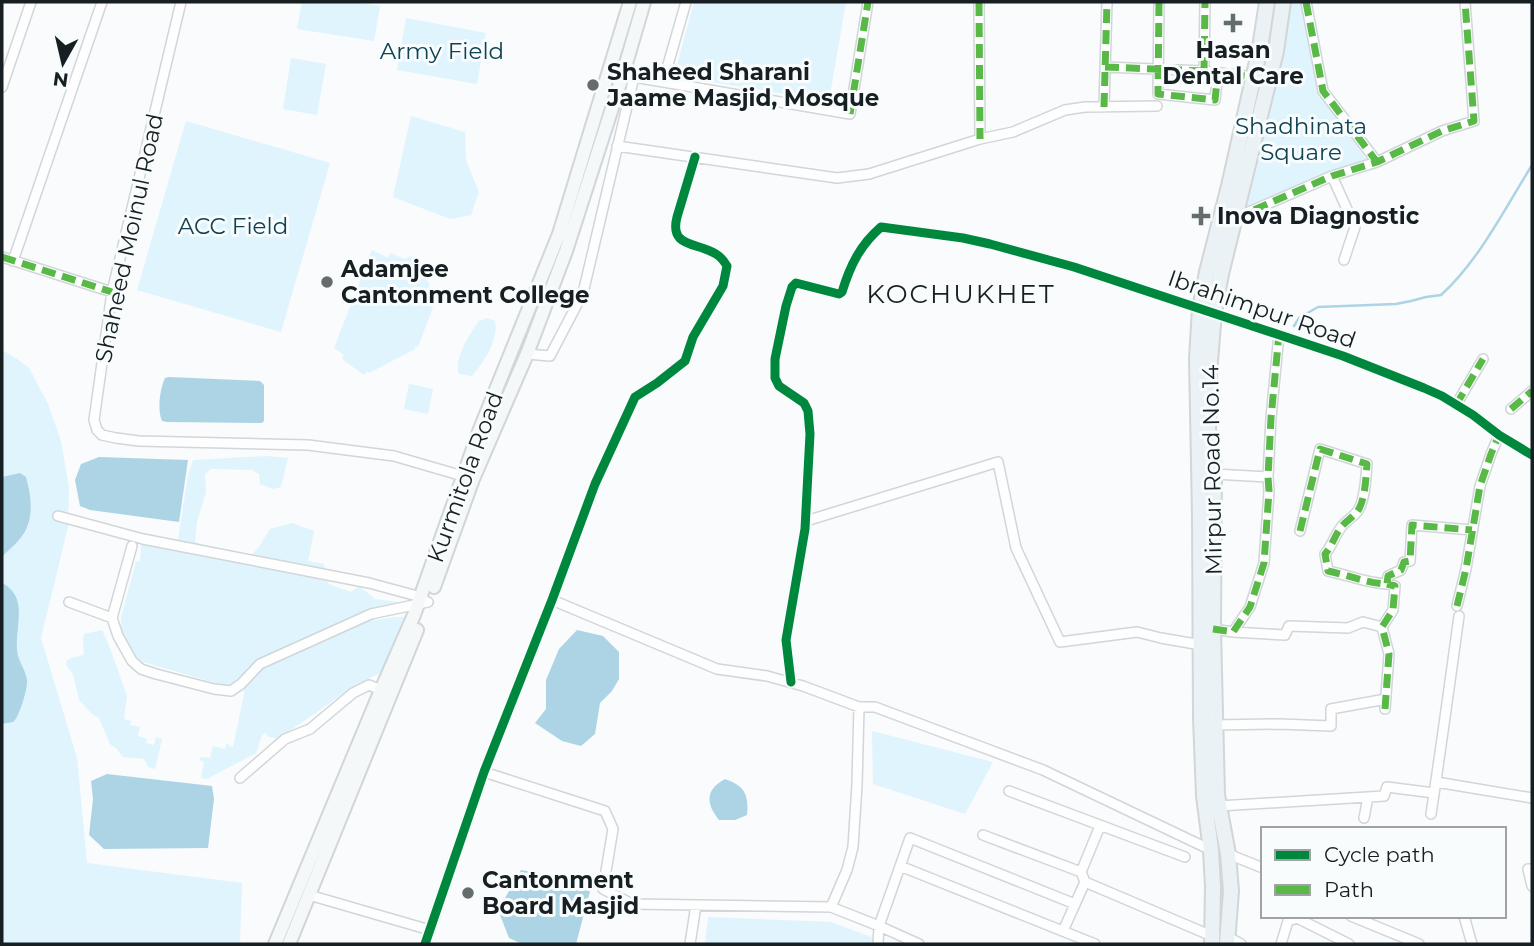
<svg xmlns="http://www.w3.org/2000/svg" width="1534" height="946" font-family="Montserrat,sans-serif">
<rect width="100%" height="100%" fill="#f9fbfc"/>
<path fill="#dff4fd" d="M302 2H355L380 6 374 41 297 29Z
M694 2H846L829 101 674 76Z
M1289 2H1303L1322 96 1366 159 1310 180 1240 214Z
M406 18 486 33 477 84 397 70Z
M291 58 326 64 317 115 283 109Z
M411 116 465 132 466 160 479 192 471 215 450 219 393 197Z
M186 121 330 163 281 332 137 290Z
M372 250 388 258 391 253 404 259 411 256 430 285 428 286 430 287 433 305 430 306 433 307 418 347 414 346 415 349 369 373 367 371 364 375 342 359 344 355 334 348Z
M487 318 495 321C499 340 484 362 472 376L459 374C453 360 470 333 479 321Z
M2 350 16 358 29 368 48 404 61 441 69 488 68 527 41 638 77 758 87 863 242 883 240 944H2Z
M409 384 433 389 428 414 404 409Z
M266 456 288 458 281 487 273 489 260 484 259 474 252 470 211 469 205 474 206 492 197 522 195 542 228 553 249 557 259 547 270 529 292 523 314 531 308 561 324 564 328 584 351 592 359 586 375 599 406 603 358 615 357 618 361 622 396 617H411L384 671 354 686 278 739 267 736 266 732 262 735 256 753 207 779 201 778 204 762 200 760V757L210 758 213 746 225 749 227 743 229 744 228 746 233 747 244 694V685L258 672 270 665 271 655 250 667 235 681 226 686 143 662 133 654 121 628V617L136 562 140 561 141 545 147 543 176 552 188 475 193 460Z
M102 630 110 648 127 696 124 719 131 721 130 725 140 727 138 736 147 739 146 743 154 745 156 737 162 739 155 769 148 767 144 759 123 757 116 748 110 744 99 718 91 713 79 700 73 675 67 666 66 661 71 658 84 655 83 639 84 634Z
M872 731 993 762 965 814 873 784Z
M708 917 831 922 874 938 873 944H705Z"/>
<path fill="#acd4e5" d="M169 377 260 381 264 385V421L262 423 167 422 162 421C157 409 160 389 165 378Z
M99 457 188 460 179 522 90 510 80 506 75 480 81 464Z
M20 473 26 477C32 499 35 523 18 541 13 547 7 551 2 557V477Z
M2 583C29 597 15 625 17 649 17 660 26 670 27 680 28 688 19 718 13 722 9 723 5 723 2 724Z
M577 630 603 636 619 652V679L612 691 600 703 595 734 581 746 562 741 535 723 546 709V680L559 649Z
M107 774 212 786 214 799 208 848 104 849 89 835 93 799 91 781Z
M725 779C745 786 749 795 747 815L735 820H719C705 803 706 789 725 779Z
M521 870 592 884 576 944H522L509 938 498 910Z"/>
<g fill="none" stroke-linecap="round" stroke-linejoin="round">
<path stroke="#acd4e5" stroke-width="2.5" d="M1294 326 1299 318 1318 307 1396 304 1411 301 1426 297 1441 295C1478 262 1506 207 1532 165"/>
<g stroke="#d1d6d9" stroke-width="12">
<path id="street" d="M181 2 112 292 94 420 97 430 102 435 116 438 139 441 308 445 394 456 466 477
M979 2 980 139
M1159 2 1158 94 1215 100 1218 72
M1306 2 1323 91 1377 162
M1105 67 1204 71 1253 77
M1204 71 1205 2
M634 77 850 114 868 2
M663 82 686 2
M2 87 31 2
M1104 107 1107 2
M617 146 837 178 869 174 980 139 1013 132 1065 110 1085 107 1157 106
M1332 176 1355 227 1344 260
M1235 218 1332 176 1377 162 1442 131 1474 121 1465 2
M2 257 112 292
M13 261 102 2
M527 354 550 356 583 293 634 77 630 76
M1456 405 1483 359
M1511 409 1532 391
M1214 474 1268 477
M58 516 143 539 369 583 421 597 424 600
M806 521 998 462 1016 548 1060 642 1137 632 1161 638 1201 645
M1300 531 1320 449 1367 464C1366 477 1365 504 1356 513 1351 519 1344 522 1340 529 1334 537 1332 546 1325 554L1328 571C1348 575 1366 583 1387 584L1388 576 1401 570 1404 562 1410 561 1412 525 1472 530
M132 546 112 618 118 636 132 661 141 669 156 674 214 689 231 691 241 684 260 664 371 614 428 602
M552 600 717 669 767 676 803 686 859 707H875L1043 770 1211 850
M69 602 112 618
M1457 606 1466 569 1480 486 1491 454 1499 435
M1213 629 1233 632 1250 607 1264 563 1269 491 1268 477 1271 418 1279 334
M1233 632 1285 635 1289 626 1348 628 1363 622 1382 627
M791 682 786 640 805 529 810 434 808 411 804 403 779 386 775 378V359L786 306 792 287 796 283 839 294 842 292C850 266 860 245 881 227L963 238 990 244 1074 267 1343 356 1424 388 1442 396 1473 415 1499 435 1532 455
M1385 709 1389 654 1382 627 1393 610 1395 586 1387 584
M1214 725 1279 724 1331 726V709L1386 699
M484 772 605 811 613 829 603 889 632 904 831 907 879 926 919 944
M240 778 285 739 310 729 353 693 369 685 381 690 386 693
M1436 782 1532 798
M1009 791 1185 857
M1219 806 1384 796 1387 787 1434 793
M1431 814C1441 748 1450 682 1459 616
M1364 818 1368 797
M1100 826 1081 872 1085 882 1212 936
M983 835 1081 872
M1228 854 1263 868
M900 866 1095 944
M1532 869H1528L1532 886
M309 895 430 930
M831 907 847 870 853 847 857 785 859 707
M1351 916 1419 944
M1464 916 1472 944
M1063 931 1085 882
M1228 937 1241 944
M425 944 484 772 552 600 595 484 635 397 657 383 685 361 693 337 723 286 727 266C724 261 721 257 716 254 697 242 669 248 677 217L695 157
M690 944 696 905
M878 944 879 926 910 838 1075 904
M1281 944 1288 921 1297 918 1349 944"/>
</g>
<g stroke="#d1d6d9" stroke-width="16">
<path id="secondary" d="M434 587 473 479 527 354 566 251 623 74 644 2
M275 944 381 690 414 615 480 429 559 234 630 2
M289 944 417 630"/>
</g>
<g stroke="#d3d5d6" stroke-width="18">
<path id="primary" d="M1212 944 1213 887 1211 850 1204 796 1201 718 1200 516 1197 358 1200 309 1207 272 1229 186 1260 48 1267 2
M1227 944 1231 891 1228 854 1217 795 1213 629 1214 474 1208 429 1209 374 1214 312 1221 274 1276 51 1283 2"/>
</g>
<use href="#street" stroke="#fefeff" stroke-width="9"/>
<use href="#secondary" stroke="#f5f8f9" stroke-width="12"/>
<use href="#primary" stroke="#ebf2f5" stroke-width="14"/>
<path stroke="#58b947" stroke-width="7" stroke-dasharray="14 7" stroke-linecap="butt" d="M979 2 980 139
M1159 2 1158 94 1215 100 1218 72
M1306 2 1323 91 1377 162
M1105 67 1204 71 1253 77
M1204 71 1205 2
M1104 107 1107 2
M850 114 868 2
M1235 218 1332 176 1377 162 1442 131 1474 121 1465 2
M2 257 112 292
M1456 405 1483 359
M1511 409 1532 391
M1300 531 1320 449 1367 464C1366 477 1365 504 1356 513 1351 519 1344 522 1340 529 1334 537 1332 546 1325 554L1328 571C1348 575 1366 583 1387 584L1388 576 1401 570 1404 562 1410 561 1412 525 1472 530
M1457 606 1466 569 1480 486 1491 454 1499 435
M1213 629 1233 632 1250 607 1264 563 1269 491 1268 477 1271 418 1279 334
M1385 709 1389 654 1382 627 1393 610 1395 586 1387 584"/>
<g stroke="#f8fcfd" stroke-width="13">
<path id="cycleway" d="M791 682 786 640 805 529 810 434 808 411 804 403 779 386 775 378V359L786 306 792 287 796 283 839 294 842 292C850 266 860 245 881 227L963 238 990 244 1074 267 1343 356 1424 388 1442 396 1473 415 1499 435 1532 455
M425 944 484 772 552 600 595 484 635 397 657 383 685 361 693 337 723 286 727 266C724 261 721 257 716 254 697 242 669 248 677 217L695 157"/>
</g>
<use href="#cycleway" stroke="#00873e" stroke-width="9"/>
</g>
<g fill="#666c6e" stroke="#f8fcfd" stroke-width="2.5">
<path d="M1229.5 12.5h7v7h7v7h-7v7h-7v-7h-7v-7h7z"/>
<circle cx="593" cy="85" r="7"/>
<path d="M1197.5 205.5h7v7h7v7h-7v7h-7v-7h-7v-7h7z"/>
<circle cx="327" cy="282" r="7"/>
<circle cx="468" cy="893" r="7"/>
</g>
<g text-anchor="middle" stroke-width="6" stroke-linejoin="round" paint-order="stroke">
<g font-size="23" font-weight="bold" fill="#171f22" stroke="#f8fcfd" text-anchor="start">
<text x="1233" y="58" text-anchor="middle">Hasan<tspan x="1233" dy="26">Dental Care</tspan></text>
<text x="607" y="80">Shaheed Sharani<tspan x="607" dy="26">Jaame Masjid, Mosque</tspan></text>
<text x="1217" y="224">Inova Diagnostic</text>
<text x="341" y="277">Adamjee<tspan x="341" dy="26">Cantonment College</tspan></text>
<text x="482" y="888">Cantonment<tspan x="482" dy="26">Board Masjid</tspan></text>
</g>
<g font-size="23" fill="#104252" stroke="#f8fcfd">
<text x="442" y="59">Army Field</text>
<text x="1301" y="134">Shadhinata<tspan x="1301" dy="26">Square</tspan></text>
<text x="233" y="234">ACC Field</text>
</g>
<g font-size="23" fill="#171f22" stroke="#f8fcfd">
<text transform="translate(129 238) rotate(-78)" y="8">Shaheed Moinul Road</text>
<text transform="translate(1262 309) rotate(19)" y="8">Ibrahimpur Road</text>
<text transform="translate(1212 470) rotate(-91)" y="8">Mirpur Road No.14</text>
<text transform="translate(465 477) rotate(-70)" y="8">Kurmitola Road</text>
</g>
<g font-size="26" letter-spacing="2" fill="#171f22" stroke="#f8fcfd">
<text x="961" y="303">KOCHUKHET</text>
</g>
</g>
<rect width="1534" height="946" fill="none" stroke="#171f22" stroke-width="7"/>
<rect x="1261" y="827" width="245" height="91" fill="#f8fcfd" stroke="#9ea4a5" stroke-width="2"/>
<rect x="1275" y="850" width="35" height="10" fill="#00873e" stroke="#9ea4a5" stroke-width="2"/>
<text x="1324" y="862" font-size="21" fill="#171f22">Cycle path</text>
<rect x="1275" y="885" width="35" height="10" fill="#58b947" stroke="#9ea4a5" stroke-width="2"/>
<text x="1324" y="897" font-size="21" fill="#171f22">Path</text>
<g transform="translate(63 63) rotate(188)" stroke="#f8fcfd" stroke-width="5" paint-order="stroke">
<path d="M0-5L12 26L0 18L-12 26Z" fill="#171f22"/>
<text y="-10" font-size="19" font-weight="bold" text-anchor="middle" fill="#171f22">N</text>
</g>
</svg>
